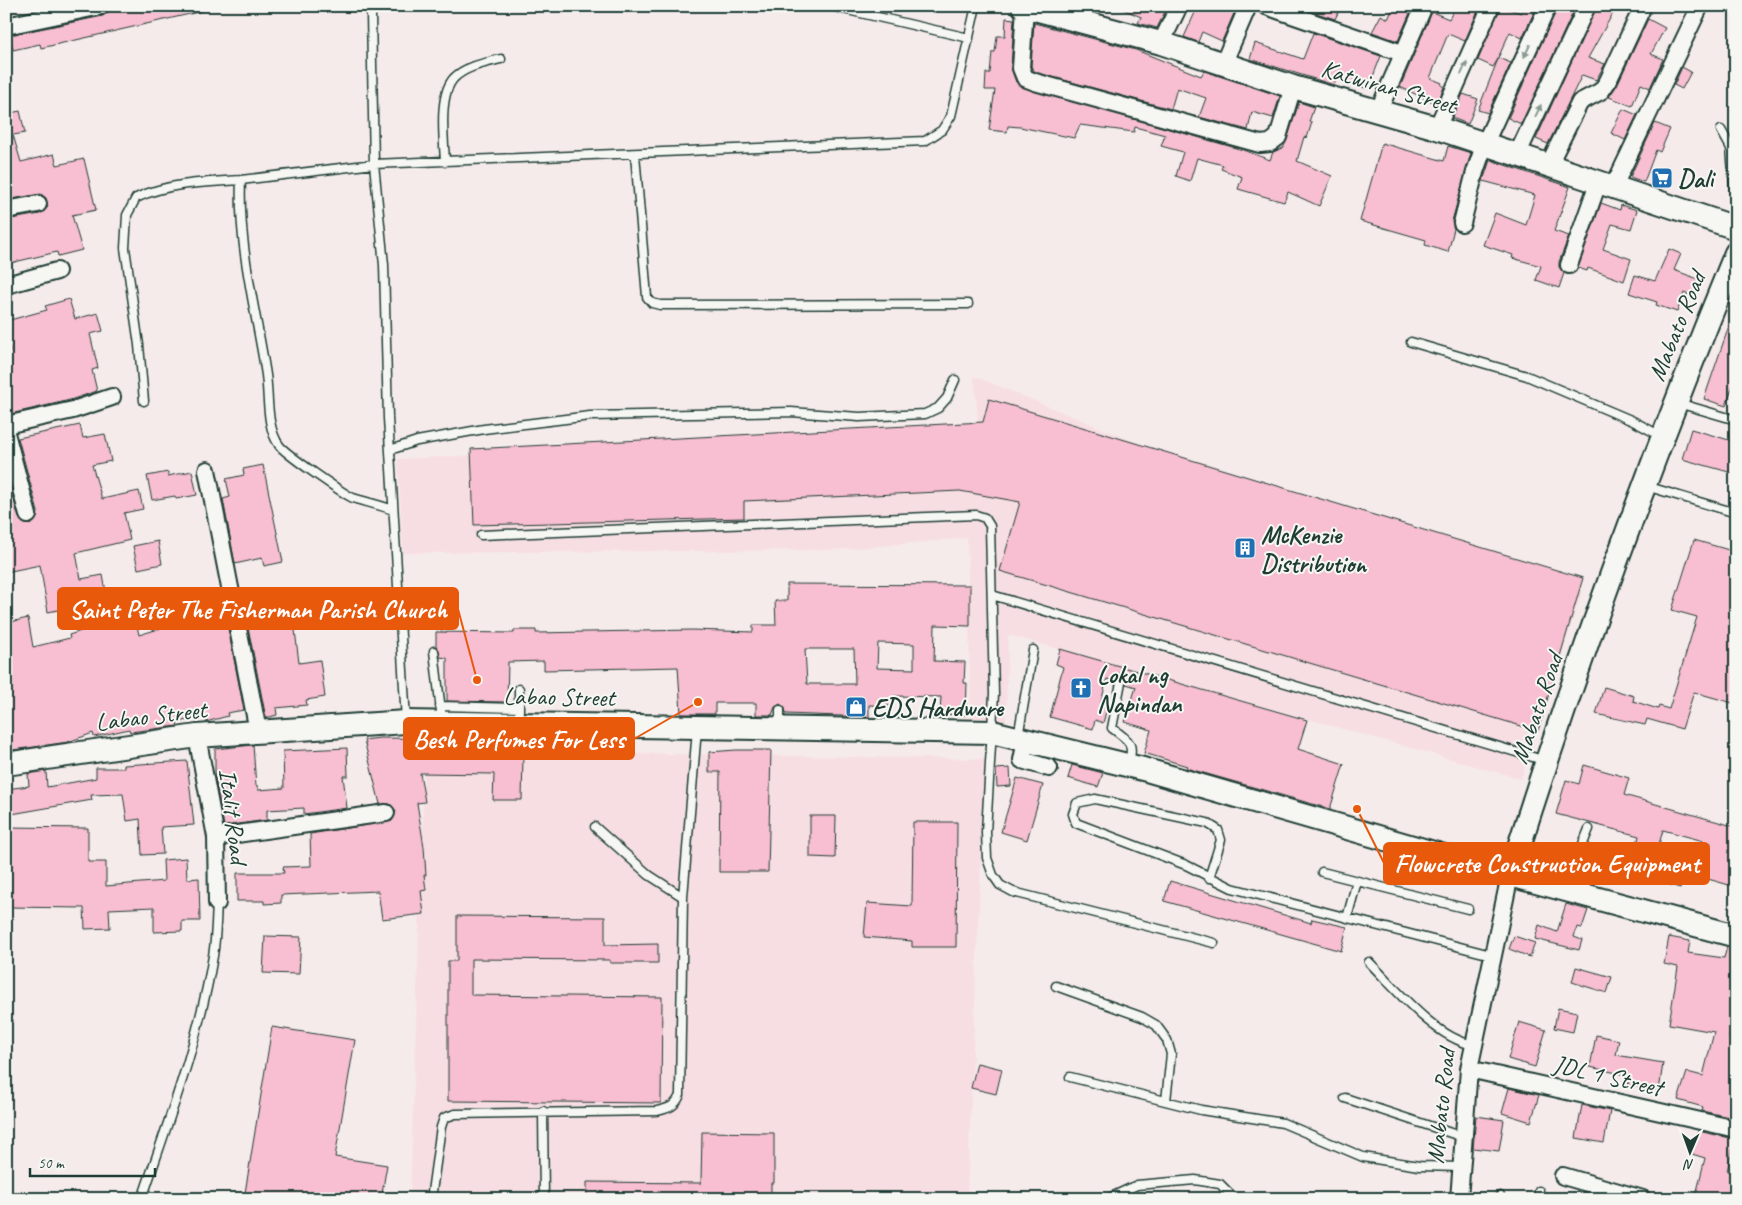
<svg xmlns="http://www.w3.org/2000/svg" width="1742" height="1205" font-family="Caveat,sans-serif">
<rect width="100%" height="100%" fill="#f6ebeb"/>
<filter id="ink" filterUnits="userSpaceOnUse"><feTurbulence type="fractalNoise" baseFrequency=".02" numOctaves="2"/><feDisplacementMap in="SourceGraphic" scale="10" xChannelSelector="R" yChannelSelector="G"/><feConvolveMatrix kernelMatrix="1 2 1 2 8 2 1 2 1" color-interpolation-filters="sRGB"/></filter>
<g filter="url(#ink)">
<path fill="#f7dee3" d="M974 376 1189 464 1582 592 1521 779 1008 635 1006 724 971 719 967 538 836 550 403 553 398 459 979 431Z
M425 750 985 759 967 1199H410Z"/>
<path fill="#f8bed1" stroke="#1f3d34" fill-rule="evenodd" d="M114 6H203V11L41 48 40 44 13 50 10 35 103 16Z
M1116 6H1168L1157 28 1138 23 1141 17Z
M1198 6H1224L1235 11 1222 41 1202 32 1198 42 1184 37Z
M1312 6H1329L1339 11 1335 19 1310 11Z
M1394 6H1413L1398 41 1372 32 1381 15 1388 19Z
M1456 6H1480L1465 41 1448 34 1430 78 1442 83 1441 85 1444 87 1437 104 1400 87 1432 12 1449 19Z
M1501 6 1521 13 1524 6H1537L1522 38 1510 32 1498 58 1511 63 1488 113 1478 110 1498 59 1493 67 1478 60Z
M1558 6H1576L1521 124 1508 118Z
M1597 6H1617L1588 58 1605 64 1596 80 1582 75 1548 144 1536 139Z
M1006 18 1014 19 1011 68 1016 82 1021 87 1243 150 1270 160 1273 152 1283 148 1287 140 1299 102 1314 107 1309 122H1312L1307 138 1304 137 1297 161 1332 176 1319 206 1288 192 1284 202 1238 189 1242 177 1221 169 1223 165 1197 158 1190 181 1176 176 1183 152 1161 146 1165 135 1135 127 1134 132 1080 125 1074 138 1020 127 1008 126 1007 132 989 130 995 90H985L986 73H990L992 52H995L997 36H1005Z
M1648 19 1665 28 1651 54 1663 59 1650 88 1641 84 1632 106 1609 97 1617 85Z
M1034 23 1136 50 1201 76 1204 71 1280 96 1273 118 1252 112 1248 130 1199 117 1206 98 1177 88 1171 109 1038 73 1033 70 1031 66Z
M1313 33 1381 56 1368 89 1337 77 1334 85 1250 59 1255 43 1303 59Z
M1682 67 1691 72 1682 89 1674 85Z
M1463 94 1478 99 1468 124 1452 118Z
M1623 109 1637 115 1625 140 1611 133Z
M20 111 25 133 13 135 21 162 54 154 57 165 84 159 96 210 72 215 82 250 58 256 57 252 6 264V220L40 214 48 207 46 198 41 194 6 200V114Z
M1655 123 1670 129 1660 152 1656 150 1644 182 1630 177Z
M1382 143 1444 161 1448 146 1471 153 1452 221 1454 229 1448 252 1425 245 1426 240 1360 221Z
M1490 160 1570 187 1554 231 1569 236 1559 262V267L1564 273 1559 288 1536 280 1541 266 1512 258 1513 255 1483 245 1495 213 1526 225 1535 195 1483 181Z
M1601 203 1620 210 1621 205 1637 210 1631 229 1612 224 1603 249 1631 259 1624 281 1588 268 1587 271 1578 268Z
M1669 249 1681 254 1674 270 1698 279 1692 296 1684 293 1677 312 1656 305 1657 302 1629 293 1635 275 1655 281Z
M69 299 75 319 98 313 103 331 90 334 98 368 92 370 97 391 70 400 6 415V352L11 351 6 333V321L47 310 45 306Z
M1733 314 1736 315V376L1726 406 1704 399Z
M989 399 1583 578 1538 731 1000 571 1020 502 960 491 744 501V518L474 525 471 449 983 422Z
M80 425 83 438 105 434 111 461 92 465 102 499 139 491 143 509 124 513 130 540 76 553 81 579 103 575 112 626 136 621 139 635 178 623 176 617 189 614 220 610V614L225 613 244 710 227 713 228 716 206 722 205 717 177 722 178 726 130 732 129 729 94 737 93 733 68 742 6 751V623L28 618 33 647 70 638 69 635 90 628 84 605 48 612 40 565 6 572V473L19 518 25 524H31L37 518 38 512 18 438Z
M1691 429 1736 442V474L1682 459Z
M263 465 283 562 264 566 262 558 235 564 223 499 230 497 226 479 244 475 243 469Z
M192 471 197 495 176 499 175 496 152 500 147 476 168 472V476Z
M1694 540 1736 552V704L1694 692 1682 729 1647 719 1645 725 1596 714 1604 687 1634 696 1633 701 1658 709 1659 706 1669 709 1697 617 1672 610Z
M158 541 162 564 138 569 133 546Z
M787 584 970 585V626L935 625 934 661 965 662 964 683H967L966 715 940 714 941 697 893 696V706L869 705V717L786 714 785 708 780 704 775 707 772 715H756V703H715V714H681L678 667 544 670V661L508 662 507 702 447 701V658L440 657 439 650 436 646V632L514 633V630H536V633L692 630 753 632V625H776L775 601H787ZM878 643 914 644V669L877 668ZM805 649H854L855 684H807Z
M292 605 299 663 320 660 325 697 306 700 307 705 276 708 277 715 266 718 245 612Z
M1060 649 1307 720 1298 749 1344 764 1330 809 1186 768 1187 766 1144 753 1151 730 1125 722 1136 687 1126 684 1127 676 1124 672 1117 674 1115 681 1107 679 1100 706 1107 708 1103 723 1095 720 1093 729 1050 717 1063 667 1056 664Z
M476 737 491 739 490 756H523L522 800H493L494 774 420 773 425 802 417 803 424 847 426 875H424L426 890 421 891 424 914 382 919 378 891 281 895V903L264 904V901H237V873H284L283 867 311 866 310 834 392 821 396 811 390 804H380L364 740 380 738 475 739Z
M253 745 256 786H258V790L284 788 283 751 347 748 348 776H343L347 808 304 814V808L267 810V820L224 826 215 778V749Z
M736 750H771L768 872H719L720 772H709V752Z
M187 761 194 825 161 827 163 854 142 855 140 819 127 821 123 794 91 795 92 800 6 815V789L29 786 28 774 46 771 47 787 96 778V768H124V765Z
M1072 765 1103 773 1098 787 1068 778Z
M1584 765 1629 778 1624 795 1736 827V887L1701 877 1711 843 1663 830 1654 862 1634 856 1639 836 1556 814 1566 780 1579 784Z
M1010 768 1011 786 997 787 996 769Z
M1017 778 1043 785 1027 840 1001 832Z
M810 816H836L835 858 810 857Z
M913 822H957L956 947H912V941L864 937 867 903 912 906Z
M6 827 88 828V862H106V886L164 881 163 860 186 858 187 879 199 878 200 921H182V931L154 932V907L109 909 110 928 85 929 84 908 6 907Z
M1664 869 1684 874 1680 888 1660 882Z
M1170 881 1311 923 1312 919 1347 927 1341 951 1164 901Z
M1566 904 1588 910 1582 928 1577 927 1574 937 1582 940 1579 950 1535 939 1539 925 1557 932Z
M457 916 605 917V945L658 944V963H610V960L471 959V995L662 997 661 1103 448 1101V961H457Z
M265 936 301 937 299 974 263 973Z
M1514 936 1535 943 1530 957 1509 949Z
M1669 937 1690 941 1688 953 1724 958 1727 947 1736 949V1003L1729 1038 1736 1040V1092L1729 1117 1702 1111 1703 1107 1678 1100 1687 1072 1703 1076 1714 1032 1669 1024 1678 967 1664 964Z
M1576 967 1612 977 1607 993 1572 982Z
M1558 1008 1577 1012 1573 1032 1554 1028Z
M1519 1022 1546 1030 1535 1067 1508 1059Z
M272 1027 355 1040 335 1157 387 1165 381 1199H244Z
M1596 1035 1619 1040 1616 1055 1663 1063 1659 1091 1628 1085 1630 1076 1590 1067Z
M977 1063 1002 1069 996 1094 971 1088Z
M1509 1088 1539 1095 1531 1122 1502 1113Z
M1582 1105 1610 1111 1604 1143 1576 1138Z
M1476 1116 1504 1120 1499 1151 1473 1148Z
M1698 1131 1735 1139 1727 1171 1736 1173V1199H1695L1705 1158 1692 1154Z
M702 1132 774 1133V1183H771V1199H587V1182L701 1183Z"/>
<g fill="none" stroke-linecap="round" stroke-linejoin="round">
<g stroke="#1f3d34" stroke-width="11">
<path id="lane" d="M830 6 969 38
M371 14 374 164 384 265 388 418 406 721
M1721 130 1731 148 1736 210
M635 154 647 297 652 303 660 305 968 304
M445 162C444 139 438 95 454 78 466 66 486 63 501 59
M1411 342 1527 376 1633 421 1661 436
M144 401 139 345 125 248 127 215 136 198C168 183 205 182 241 180
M1678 403 1736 420
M390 450 417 441 484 429 590 416 791 412 859 417 925 414 938 408 947 398 955 380
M1646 486 1736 513
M393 510C380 505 366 502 353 498 344 494 284 453 279 445 266 427 269 397 266 375 256 310 238 247 241 180L374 164 925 141 942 130 951 116 976 6
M481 535 976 515 985 518 990 526 994 694 986 832 987 858 993 875 1000 885 1013 892 1214 943
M992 595 1546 761
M434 651 441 711
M1122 677 1112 728C1127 740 1136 742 1128 764
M440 706 519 708
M780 710V727
M519 711V689
M1018 737 1033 650
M595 827 649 875 683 897
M1322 872 1468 909
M1209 878 1221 840 1218 830 1207 823 1095 799 1077 803 1073 814 1076 823 1186 865 1232 888 1491 955
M1565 888 1589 829
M1347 918 1357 881
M1369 962C1397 990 1434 1037 1473 1045
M1056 986 1142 1017 1156 1025 1167 1040 1171 1054 1166 1101
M1070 1077 1201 1110 1283 1123 1363 1157 1419 1166 1461 1167
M1345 1098 1463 1137
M543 1111 544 1199
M142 1199C169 1119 199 1040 213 956 216 939 216 921 217 903
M431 1199 441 1127 444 1118 455 1114 657 1111C669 1108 675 1107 680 1095L683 897 697 729
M1107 1199 1137 1185 1195 1180 1220 1184 1235 1199
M1500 1199V1196
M1537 1199 1539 1191"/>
</g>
<g stroke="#1f3d34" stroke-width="20">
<path id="street" d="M1266 6 1402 53
M1025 7 1021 68 1025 78 1035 82 1260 144 1270 143 1278 137 1293 87
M6 26 101 6
M1161 43 1179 6
M1224 62 1248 6
M1378 112 1424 6
M1437 128 1491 6
M1517 155 1587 6
M1548 166 1580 102 1601 91 1608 81 1643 6
M1613 188 1700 6
M6 210 38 204
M1462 223 1475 172 1485 143 1548 6
M1569 265 1598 183
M6 285 57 271
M6 425 73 410 112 397
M6 433 28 515
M207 470 258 731
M197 736 216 837 217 903
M1026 740 1022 760 1049 768
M216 837 386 813
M1469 1069 1736 1129
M1563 1176 1643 1199
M1459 1199 1469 1069 1510 875"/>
</g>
<g stroke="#1f3d34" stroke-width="26">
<path id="secondary" d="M1023 6 1161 43 1293 87 1437 128 1736 228
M6 764 197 736 406 722 992 732 1143 769 1510 875 1736 936
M1510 875C1576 665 1652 457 1736 253"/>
</g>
<use href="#lane" stroke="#f6f6f2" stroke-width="8"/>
<use href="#street" stroke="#f6f6f2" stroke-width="16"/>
<use href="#secondary" stroke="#f6f6f2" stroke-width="22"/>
</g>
<defs><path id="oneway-solid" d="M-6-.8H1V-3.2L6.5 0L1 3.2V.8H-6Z" transform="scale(1.25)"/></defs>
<g fill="#8a9a93">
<use href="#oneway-solid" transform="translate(1527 51) rotate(115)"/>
<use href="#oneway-solid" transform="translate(1464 68) rotate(-66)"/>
<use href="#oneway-solid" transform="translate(1538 111) rotate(-65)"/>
</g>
</g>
<defs>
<g id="supermarket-square" transform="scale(1.125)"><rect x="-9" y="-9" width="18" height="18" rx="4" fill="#1f6fb2" stroke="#f6f6f2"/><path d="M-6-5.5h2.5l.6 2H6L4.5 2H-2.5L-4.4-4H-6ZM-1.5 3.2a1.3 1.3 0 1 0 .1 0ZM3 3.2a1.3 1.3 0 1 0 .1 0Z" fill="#fff"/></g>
<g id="building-square" transform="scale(1.125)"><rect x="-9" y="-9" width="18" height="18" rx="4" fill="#1f6fb2" stroke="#f6f6f2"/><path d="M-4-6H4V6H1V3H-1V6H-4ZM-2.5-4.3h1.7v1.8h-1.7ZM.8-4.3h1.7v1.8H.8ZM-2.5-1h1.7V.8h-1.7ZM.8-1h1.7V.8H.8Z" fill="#fff"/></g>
<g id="church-square" transform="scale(1.125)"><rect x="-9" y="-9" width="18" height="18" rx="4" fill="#1f6fb2" stroke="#f6f6f2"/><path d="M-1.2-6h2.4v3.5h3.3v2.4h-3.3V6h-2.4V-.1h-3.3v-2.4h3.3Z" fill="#fff"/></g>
<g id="shop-square" transform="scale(1.125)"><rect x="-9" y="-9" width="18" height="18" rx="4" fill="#1f6fb2" stroke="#f6f6f2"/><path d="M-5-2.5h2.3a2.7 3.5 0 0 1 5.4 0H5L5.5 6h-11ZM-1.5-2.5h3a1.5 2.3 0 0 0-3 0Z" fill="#fff"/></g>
</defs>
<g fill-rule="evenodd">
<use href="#supermarket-square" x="1662" y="178"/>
<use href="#building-square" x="1245" y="548"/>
<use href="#church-square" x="1081" y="688"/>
<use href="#shop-square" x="856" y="707"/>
</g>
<g text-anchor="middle" stroke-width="4" stroke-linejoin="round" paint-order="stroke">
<g font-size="25" fill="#1f3d34" stroke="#f6f6f2">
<text transform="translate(1389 86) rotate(16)" y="9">Katwiran Street</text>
<text transform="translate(1676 326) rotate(-68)" y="9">Mabato Road</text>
<text transform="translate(559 696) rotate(1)" y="9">Labao Street</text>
<text transform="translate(1536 708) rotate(-71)" y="9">Mabato Road</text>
<text transform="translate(151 715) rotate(-7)" y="9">Labao Street</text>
<text transform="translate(234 816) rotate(83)" y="9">Italit Road</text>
<text transform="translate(1608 1075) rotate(13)" y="9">JDL 1 Street</text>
<text transform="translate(1440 1106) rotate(-84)" y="9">Mabato Road</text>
</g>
<g font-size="25" font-weight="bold" fill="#1f3d34" stroke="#f6f6f2" text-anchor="start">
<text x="1678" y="187">Dali</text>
<text x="1261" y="543">McKenzie<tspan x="1261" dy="29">Distribution</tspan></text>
<text x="1097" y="683">Lokal ng<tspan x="1097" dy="29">Napindan</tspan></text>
<text x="872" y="716">EDS Hardware</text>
</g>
</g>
<path fill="none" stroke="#e8590c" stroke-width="2" d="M477 680L458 609M698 702L634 739M1357 809L1384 863"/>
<g fill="#e8590c" stroke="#f6f6f2" stroke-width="2">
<circle cx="477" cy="680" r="5"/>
<circle cx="698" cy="702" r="5"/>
<circle cx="1357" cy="809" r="5"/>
</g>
<g fill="#e8590c" stroke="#e8590c" stroke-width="2">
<rect x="58" y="588" width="400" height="41" rx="5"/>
<rect x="404" y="718" width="230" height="41" rx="5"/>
<rect x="1384" y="843" width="325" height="41" rx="5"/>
</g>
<g font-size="26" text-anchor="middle" font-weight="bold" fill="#fff">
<text x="258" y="618">Saint Peter The Fisherman Parish Church</text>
<text x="519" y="748">Besh Perfumes For Less</text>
<text x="1547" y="872">Flowcrete Construction Equipment</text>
</g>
<rect width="1742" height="1205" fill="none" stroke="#f6f6f2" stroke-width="25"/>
<rect x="12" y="12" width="1717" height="1180" fill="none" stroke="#1f3d34" stroke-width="2" filter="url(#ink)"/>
<g transform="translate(1690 1152) rotate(182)" stroke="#f6f6f2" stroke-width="4" paint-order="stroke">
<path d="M0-4L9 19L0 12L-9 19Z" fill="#1f3d34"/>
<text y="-8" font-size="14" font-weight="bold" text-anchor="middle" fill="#1f3d34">N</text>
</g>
<path d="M30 1168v8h125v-8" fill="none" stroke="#1f3d34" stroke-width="2.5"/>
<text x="38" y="1168" font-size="15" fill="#1f3d34" stroke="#f6f6f2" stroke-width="4" paint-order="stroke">50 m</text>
</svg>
